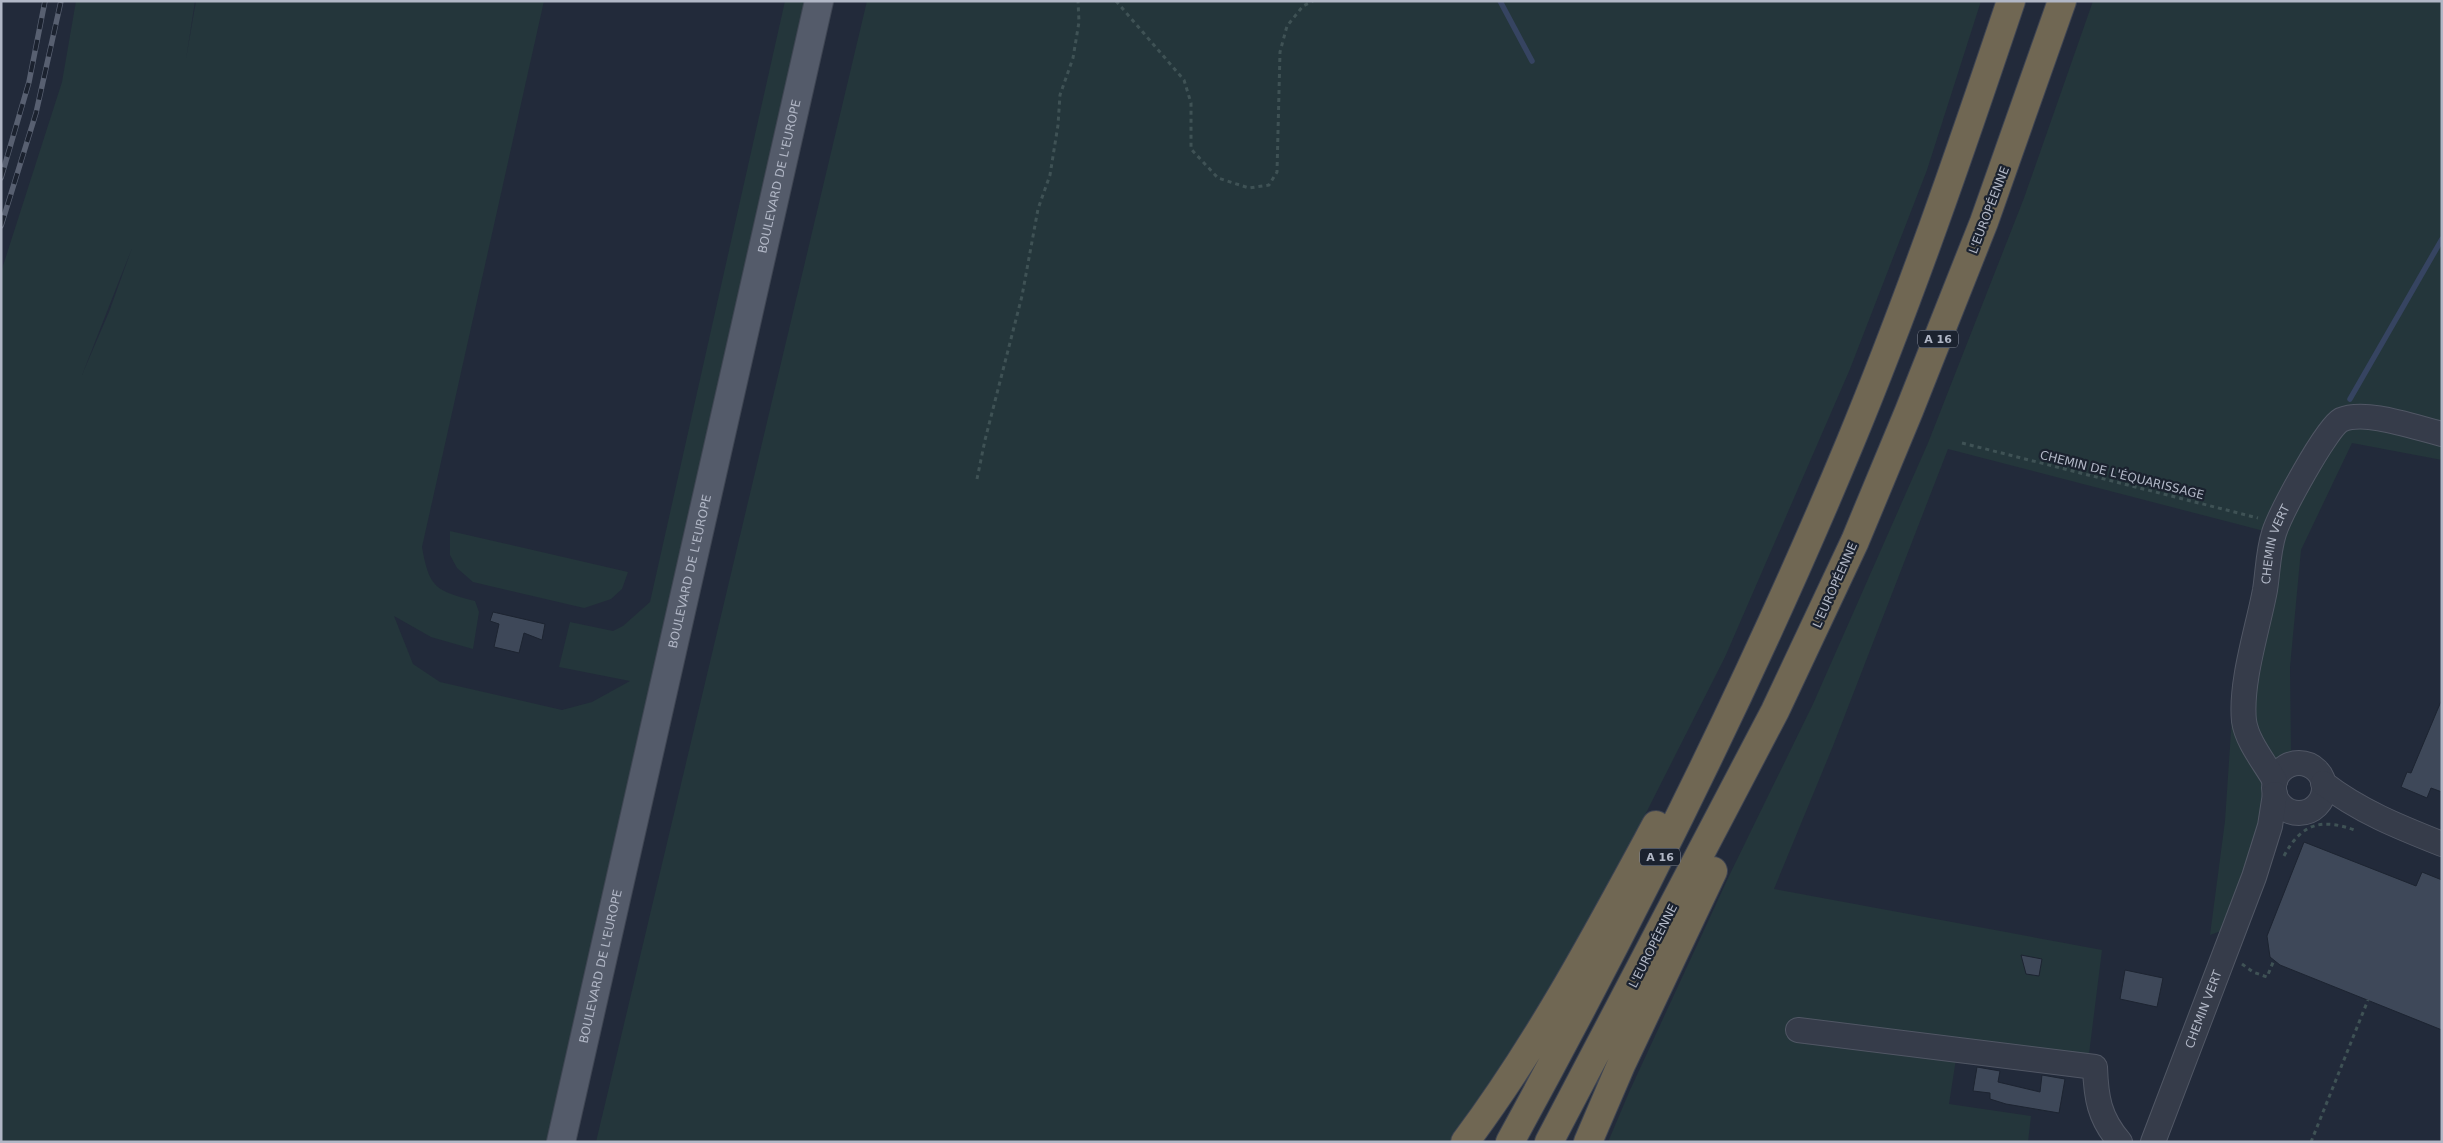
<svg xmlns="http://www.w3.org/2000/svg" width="2443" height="1143" font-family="'DejaVu Sans',sans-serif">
<rect width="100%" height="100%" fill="#222a3a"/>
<path fill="#24363b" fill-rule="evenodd" d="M76 1H195L186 59 196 1H544L422 547C429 588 436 591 475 601L479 612 473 649 431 637 394 616 413 664 440 682 562 710 592 702 630 681 559 667 570 622 613 631 623 626 650 602 785 1H810L550 1142H1V272L62 82ZM132 248 109 312 82 375Z
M867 1H1981L1927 170 1850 369 1725 657 1564 975 1452 1142H596Z
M2093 1H2442V460L2352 443 2301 550 2290 667 2291 754 2268 773 2267 815 2221 931 2210 935 2225 821 2233 702 2264 531 1948 449 1833 746 1774 889 2102 950 2088 1062 1958 1046 1949 1104 2031 1116 2028 1142H1608L1630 1090 1729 876 1813 704 1928 443 2024 198Z
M450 531 628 572 622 589 611 599 584 608 473 582 457 568 450 555Z"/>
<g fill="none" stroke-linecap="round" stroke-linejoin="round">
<path stroke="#364461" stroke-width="5.5" d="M1500 1 1532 61
M2350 399 2442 239"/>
</g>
<path fill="#3e4859" stroke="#1d2431" d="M493 612 545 624 542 640 524 633 519 653 494 647 499 624 490 621Z
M2442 699V792L2431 788 2427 798 2401 787 2407 772 2411 773Z
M2304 842 2416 886 2422 872 2442 880V1030L2280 965 2270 957 2267 936Z
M2021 955 2042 959 2039 976 2026 974Z
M2125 970 2163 978 2157 1007 2120 999Z
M1977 1067 2000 1071 1998 1082 2040 1092 2042 1075 2065 1079 2059 1113 2006 1104 1990 1099V1093L1973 1091Z"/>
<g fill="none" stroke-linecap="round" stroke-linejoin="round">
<g stroke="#515765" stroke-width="26">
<g id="minor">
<circle cx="2299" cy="788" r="25"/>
<path id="s1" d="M2275 781C2265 763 2247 742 2244 721 2240 682 2258 628 2265 590 2268 571 2268 552 2274 533 2280 514 2326 428 2341 420 2366 409 2416 428 2442 434"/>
<path d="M2323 783C2359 811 2399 827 2442 844"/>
<path d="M1798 1030 2095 1067C2096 1097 2099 1118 2120 1142"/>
<path id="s2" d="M2153 1142 2254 877 2270 826 2275 794"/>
</g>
</g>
<g stroke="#3f4653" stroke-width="30">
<g id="major">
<path id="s3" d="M561 1142 819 1"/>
</g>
</g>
<g stroke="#3e4452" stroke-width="30">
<path id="highway" d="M1465 1142C1539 1043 1597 934 1656 825
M1510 1142C1634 915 1751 682 1850 443 1910 298 1961 150 2011 1
M1549 1142 1775 711 1855 541 1909 411 1984 222 2062 1
M1588 1142 1621 1065 1713 871"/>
</g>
<path stroke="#3f5255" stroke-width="3" stroke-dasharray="4 4" stroke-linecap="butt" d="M1116 1 1184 80 1191 103V149L1218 178 1249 188 1269 185 1277 172 1280 52 1287 26 1303 6 1313 1
M1962 443 2258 518
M977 479 985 440 1022 296 1038 209 1050 175 1058 125 1060 95 1073 58 1079 22 1078 1
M2284 856C2302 822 2323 818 2357 831
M2242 964 2253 972 2267 977 2274 960
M2311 1142 2368 1000"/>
<use href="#minor" stroke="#363c4a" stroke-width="24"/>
<use href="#major" stroke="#545b6a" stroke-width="28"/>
<use href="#highway" stroke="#706753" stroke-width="28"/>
<g stroke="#586071" stroke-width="5.5">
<path id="rail" d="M1 178 29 82 45 1
M1 226 36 113 61 1"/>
</g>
<use href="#rail" stroke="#1b222f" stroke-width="4" stroke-dasharray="11" stroke-linecap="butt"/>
</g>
<g text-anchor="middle" stroke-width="4.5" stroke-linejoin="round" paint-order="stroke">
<g fill="#1b222f" stroke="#848a99" stroke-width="1">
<rect x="1918" y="330.5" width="40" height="17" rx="4"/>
<rect x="1640" y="848.5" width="40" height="17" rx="4"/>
</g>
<g font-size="11" font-weight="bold" fill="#b1b7c6">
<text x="1938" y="343">A 16</text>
<text x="1660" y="861">A 16</text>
</g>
<g font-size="12" fill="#b1b7c6" stroke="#1b222f">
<text dy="4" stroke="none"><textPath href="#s3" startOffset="990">BOULEVARD DE L'EUROPE</textPath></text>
<text transform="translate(1989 210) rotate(-69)" y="4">L'EUROPÉENNE</text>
<text transform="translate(2122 475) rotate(14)" y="4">CHEMIN DE L'ÉQUARISSAGE</text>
<text dy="4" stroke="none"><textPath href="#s1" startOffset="248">CHEMIN VERT</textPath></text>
<text dy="4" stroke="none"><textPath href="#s3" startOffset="585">BOULEVARD DE L'EUROPE</textPath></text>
<text transform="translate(1835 585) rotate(-66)" y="4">L'EUROPÉENNE</text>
<text transform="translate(1653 946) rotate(-63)" y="4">L'EUROPÉENNE</text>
<text dy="4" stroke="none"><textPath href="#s3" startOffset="180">BOULEVARD DE L'EUROPE</textPath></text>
<text dy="4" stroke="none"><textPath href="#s2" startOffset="142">CHEMIN VERT</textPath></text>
</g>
</g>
<rect width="2443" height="1143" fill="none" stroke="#b1b7c6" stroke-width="5"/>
</svg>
